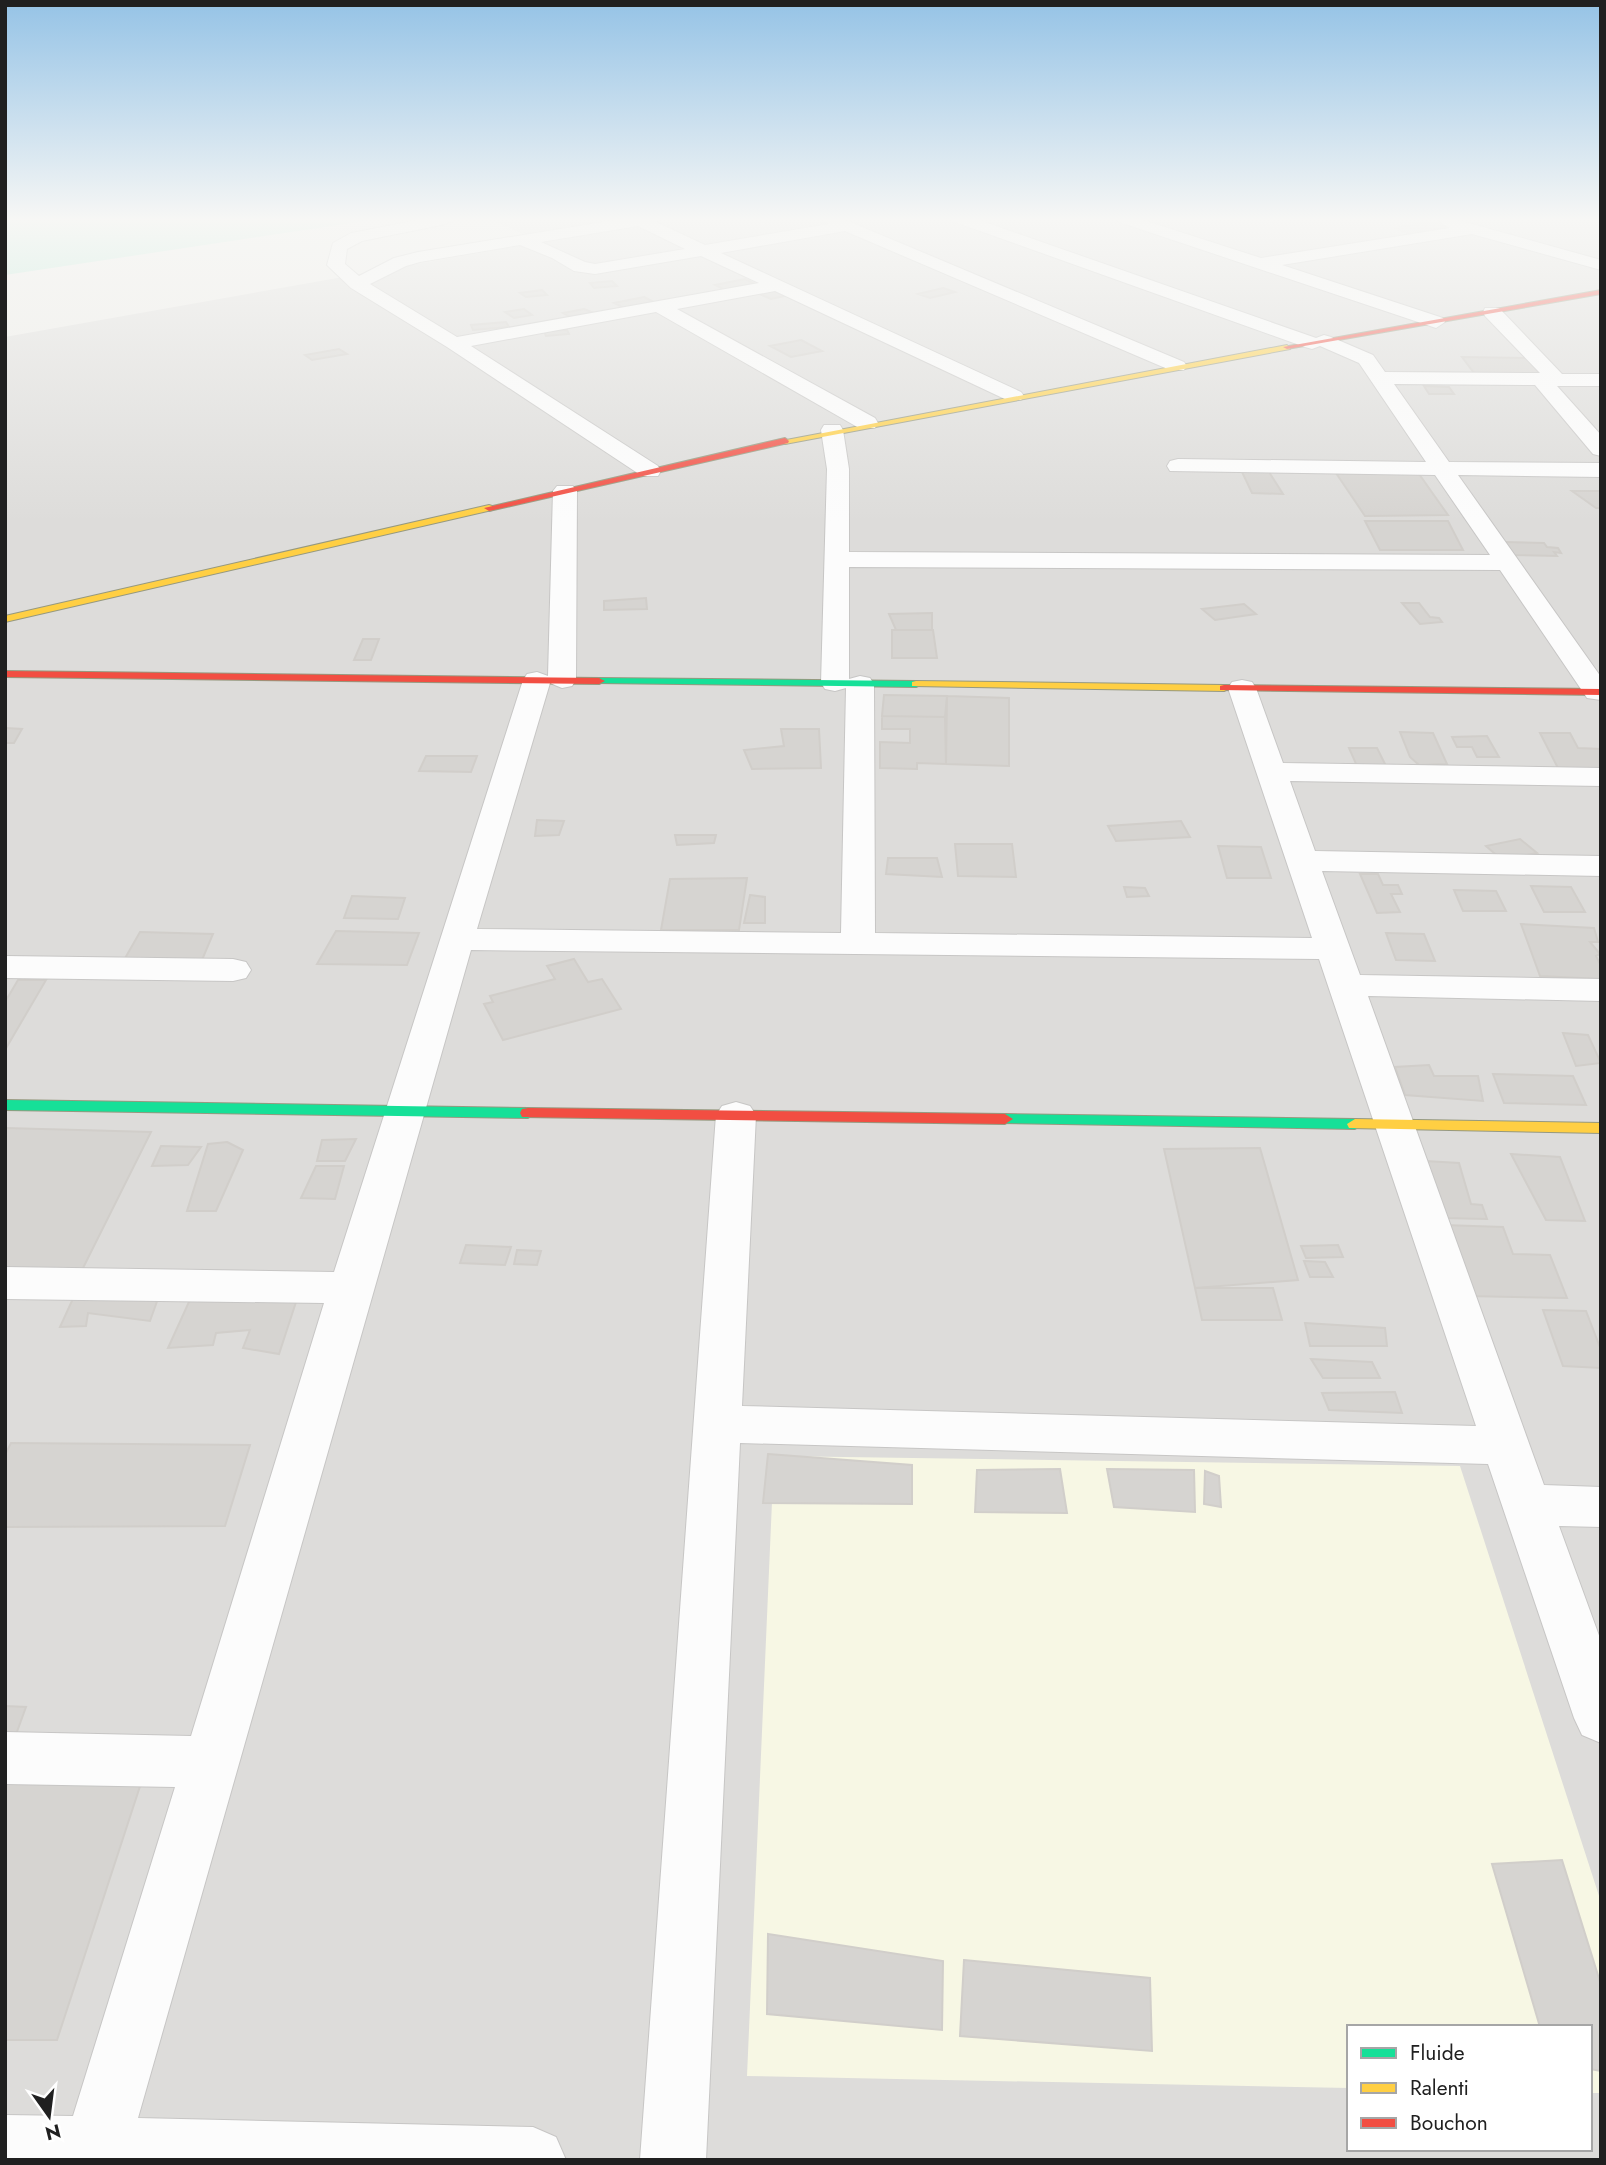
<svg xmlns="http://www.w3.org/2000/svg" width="1606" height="2165" font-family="Jost,sans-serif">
<rect width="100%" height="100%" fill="#eeede9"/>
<path fill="#dddcda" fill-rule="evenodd" d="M489 219H1601V2160H5V337L541 242ZM1349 2027H1590V2149H1349Z"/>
<path fill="#f7f7e4" d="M774 1456 1460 1466 1601 1902V2093H1590V2027H1349V2088L747 2076Z"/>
<path fill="#b2e8d3" d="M5 219H378L5 275Z"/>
<path fill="#d6d4d1" stroke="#d1ceca" stroke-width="2" d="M1430 222 1448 227 1411 234 1394 228Z
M745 279 755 284 725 290 715 285Z
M612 281 617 286 594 288 590 283Z
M784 287 799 293 771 299 757 293Z
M943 288 955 292 930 298 918 294Z
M542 290 547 295 526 297 520 293Z
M644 297 654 302 624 308 614 303Z
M524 309 532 315 514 318 505 312Z
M584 309 594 313 572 318 563 313Z
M506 322 509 327 473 330 471 325Z
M567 330 569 334 546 336 544 331Z
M801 340 822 351 791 357 770 346Z
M339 349 347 354 312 360 305 355Z
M1462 357 1528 358 1542 377H1477Z
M1424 386 1449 387 1454 394H1429Z
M1242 472H1269L1283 494 1252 493Z
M1336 473 1419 474 1448 515 1365 516Z
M1572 491H1601V508H1596Z
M1365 521H1448L1463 550H1380Z
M1503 542 1544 543 1547 547 1558 548 1561 553 1554 552 1557 556 1511 555Z
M646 598 647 609 604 610V601Z
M1402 603H1419L1430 617 1439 618 1442 622 1420 624Z
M1244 604 1256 614 1215 620 1202 609Z
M932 613V630H896L889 614Z
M892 630H933L937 658H892Z
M363 639H379L371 660H354Z
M884 695 947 696 945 717 882 716Z
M947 696 1009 698V766L946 764Z
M882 716 945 717 946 764 917 763V769L880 768V742L910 743V729H882Z
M5 728 22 729 14 743H5Z
M781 729H819L821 768 752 769 744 750 784 746Z
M1400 732 1433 733 1447 764 1419 765 1410 757Z
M1540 733H1570L1578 748 1601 749V774L1560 772Z
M1487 736 1499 757H1477L1472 747H1457L1452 737Z
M1349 748H1377L1386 766H1357Z
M426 756H477L471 772 419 771Z
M537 820 564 821 559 835 535 836Z
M1181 821 1190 837 1116 841 1108 826Z
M675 835H716L714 843 677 845Z
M1520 839 1537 853 1502 860 1486 846Z
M955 844H1012L1016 877 958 876Z
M1218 846 1261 847 1271 878H1227Z
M888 858H937L942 877 886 874Z
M1360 874H1378L1383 885H1398L1402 894H1391L1400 912 1377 913Z
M747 878 739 930H661L670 879Z
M1531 886 1571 887 1585 912H1544Z
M1124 887 1145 888 1149 896 1127 897Z
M1454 890 1496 891 1506 911H1463Z
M750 895 765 897V923H744Z
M352 896 405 898 398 919 344 918Z
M1521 924 1594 928 1598 942H1590L1600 954 1596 956 1601 966V979L1540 976Z
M336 931 419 933 407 965 317 964Z
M140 932 213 934 202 960H124Z
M1386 933 1424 934 1435 961 1396 960Z
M574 959 588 982 602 979 621 1009 503 1040 484 1004 493 1002 490 996 555 979 547 966Z
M18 980H46L5 1050V1002Z
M1563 1033 1588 1035 1601 1063 1576 1066Z
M1429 1065 1434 1076H1478L1483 1101 1405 1095 1395 1067Z
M1493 1074 1573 1076 1586 1105 1504 1103Z
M5 1128 151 1132 82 1270 5 1268Z
M356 1139 345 1161H317L322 1140Z
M227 1142 243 1150 216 1211H187L208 1144Z
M161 1146 201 1147 188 1165 152 1166Z
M1260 1148 1298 1280 1195 1288 1164 1149Z
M1511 1154 1560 1157 1585 1221 1546 1220Z
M1425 1161 1459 1163 1471 1204 1482 1205 1487 1219 1442 1218Z
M316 1166H344L335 1199 301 1198Z
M1443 1225 1503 1227 1513 1254 1550 1255 1567 1298 1468 1296Z
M466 1245 511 1247 505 1265 460 1263Z
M1338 1245 1343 1257 1306 1258 1301 1246Z
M517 1250 541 1251 537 1265 514 1264Z
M1304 1261 1325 1262 1333 1277H1310Z
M1195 1288H1273L1282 1320H1202Z
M76 1292 160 1293 150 1321 88 1313 86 1326 60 1327Z
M193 1293 297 1299 279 1354 243 1348 250 1330 216 1333 213 1345 168 1348Z
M1543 1310 1586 1311 1601 1350V1368L1563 1366Z
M1305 1323 1385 1328 1387 1346H1310Z
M1311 1359 1372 1362 1380 1378H1323Z
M1395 1392 1402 1413 1329 1410 1322 1393Z
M11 1443 250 1445 225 1526 5 1527V1455Z
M768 1454 912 1465V1504L763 1503Z
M1060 1469 1067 1513 975 1512 977 1470Z
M1107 1469 1194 1470 1195 1512 1114 1507Z
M1205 1471 1219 1476 1221 1507 1204 1504Z
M5 1706 26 1707 15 1737 5 1735Z
M5 1768 145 1771 57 2040H5Z
M1562 1860 1601 1985V2071L1590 2069V2027H1540L1492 1864Z
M768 1934 943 1961 942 2030 767 2014Z
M964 1960 1150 1978 1152 2051 960 2036Z"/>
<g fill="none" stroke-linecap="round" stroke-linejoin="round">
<g stroke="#c7c6c5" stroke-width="2">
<path id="street" d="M424 219H454L446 224 362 241 347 249 345 264 359 276 394 258 418 252 622 219H658L656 222 705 245 829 224 822 219H843L1184 362 1187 366 1184 370H1170L845 231 721 253 1021 392 1024 396 1021 400H1007L775 291 677 309 875 418 878 423 875 428H859L656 312 471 346 658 466 661 471 658 476H642L447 347 351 288 327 265 333 243 351 233ZM638 226 685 249 595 264 585 262 541 242ZM520 245 552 258 574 271 595 274 701 256 759 283 457 337 370 284 406 266 420 262Z
M953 219H976L1316 338 1324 335 1331 337 1373 355 1385 372 1540 373 1485 316 1483 312 1485 308H1499L1562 374H1601V386H1557L1601 435V456L1593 454 1535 385 1394 384 1449 462 1601 463V477L1458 475 1601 677V700L1587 698 1500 570 849 567V679L860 676 870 678 874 684 875 933 1312 938 1228 688 1232 682 1242 680 1252 682 1256 688 1283 763 1601 768V786L1290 781 1315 851 1601 856V876L1322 871 1360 975 1601 979V1001L1368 996 1544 1485 1601 1487V1527L1559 1526 1601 1641V1743L1582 1735 1574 1718 1488 1464 740 1443 706 2160H640L716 1115 722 1106 736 1102 750 1106 756 1115 742 1406 1476 1426 1319 959 471 950 138 2118 533 2127 556 2137 566 2160H5V2115L73 2116 175 1787 5 1784V1732L191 1736 324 1303 5 1299V1267L334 1272 523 680 527 674 537 672 548 676 553 491 557 486H573L577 491 576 680 572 686 562 688 550 683 477 929 841 933 846 688 835 691 825 689 821 683 827 469 821 430 824 425H840L843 430 849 469V552L1490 555 1435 475 1170 471 1167 466 1170 461 1178 459 1426 462 1359 363 1320 346 1312 349 1305 347 955 222Z
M1117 219H1140L1261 258 1450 228 1440 222 1442 219H1454L1601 260V270L1472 234 1282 265 1443 318 1445 322 1436 328 1119 222Z
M5 956 233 959 246 962 251 970 246 978 233 981 5 978Z"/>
</g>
<g stroke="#96997f" stroke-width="2">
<path id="fast" d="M599 678 916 681 922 684 916 687 595 683V679Z
M5 1100 528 1108 536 1113 528 1118 5 1110Z
M1005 1114 1355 1119 1363 1124 1355 1129 999 1123 997 1119 999 1115Z"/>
</g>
<g stroke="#96997f" stroke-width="2">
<path id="slow" d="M1287 345 1290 349 785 444 781 441Z
M489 505 492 506V510L5 622V616Z
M916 681 1224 685 1230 688 1224 691 912 686V682Z
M1355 1119 1601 1123V1133L1349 1128 1347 1124Z"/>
</g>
<g stroke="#96997f" stroke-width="2">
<path id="jam" d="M1601 290V294L1287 349 1283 347Z
M785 438 789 441 788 443 489 511 484 508Z
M5 671 599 678 605 681 599 684 5 677Z
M1224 685 1601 689V695L1220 690V686Z
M528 1108 1005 1114 1013 1119 1005 1124 522 1117 520 1113 522 1109Z"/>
</g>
<use href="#street" fill="#fcfcfc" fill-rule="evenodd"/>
<use href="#fast" fill="#16e098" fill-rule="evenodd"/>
<use href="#slow" fill="#ffcf43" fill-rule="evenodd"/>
<use href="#jam" fill="#f24e42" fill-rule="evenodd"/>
</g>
<linearGradient id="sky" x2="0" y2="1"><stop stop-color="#95c3e6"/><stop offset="0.42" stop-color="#f7f7f5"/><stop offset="1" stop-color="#f7f7f5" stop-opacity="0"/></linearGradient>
<rect width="1606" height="522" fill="url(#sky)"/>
<rect width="1606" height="2165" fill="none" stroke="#202020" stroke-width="14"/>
<rect x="1347" y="2025" width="245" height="126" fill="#ffffff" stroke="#a6a6a6" stroke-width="2"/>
<rect x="1361" y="2048" width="35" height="10" fill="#16e098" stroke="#a6a6a6" stroke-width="2"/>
<text x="1410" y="2060" font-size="21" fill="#202020">Fluide</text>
<rect x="1361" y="2083" width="35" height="10" fill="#ffcf43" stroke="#a6a6a6" stroke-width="2"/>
<text x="1410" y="2095" font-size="21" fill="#202020">Ralenti</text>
<rect x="1361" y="2118" width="35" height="10" fill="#f24e42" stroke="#a6a6a6" stroke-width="2"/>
<text x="1410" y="2130" font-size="21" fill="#202020">Bouchon</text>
<g transform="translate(49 2116) rotate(166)" stroke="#ffffff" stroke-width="5" paint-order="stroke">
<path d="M0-5L12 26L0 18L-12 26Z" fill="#202020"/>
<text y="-10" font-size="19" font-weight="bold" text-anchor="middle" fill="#202020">N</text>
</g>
</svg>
